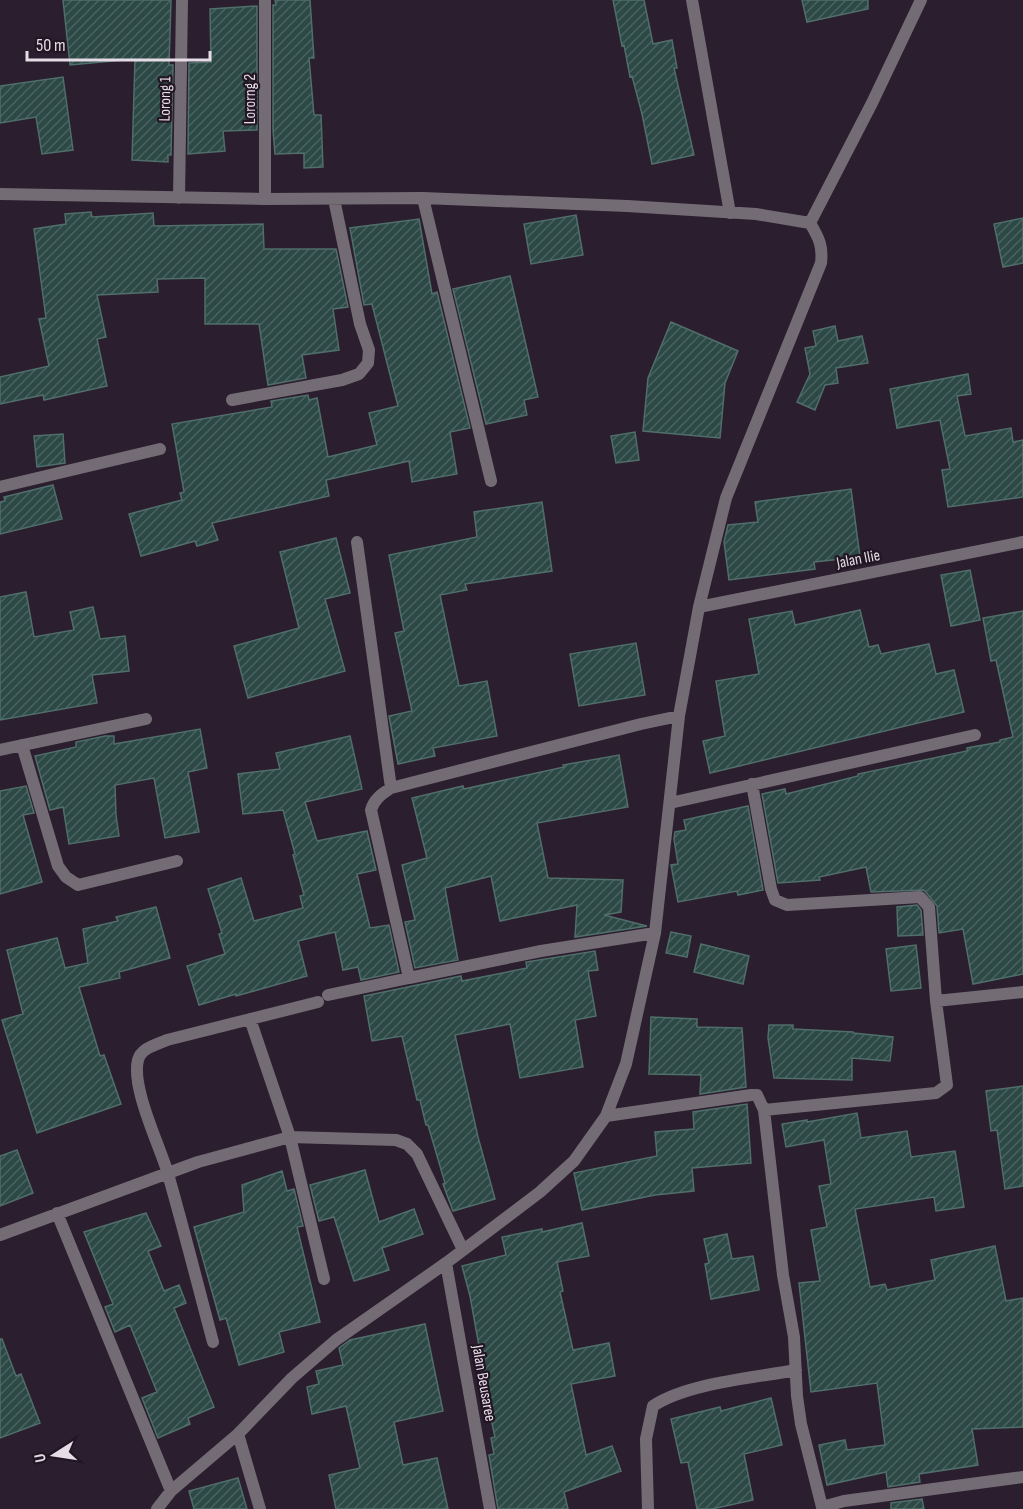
<svg xmlns="http://www.w3.org/2000/svg" width="1023" height="1509" font-family="'Sofia Sans Condensed',sans-serif">
<defs>
<pattern id="building-hatch" width="6" height="6" patternUnits="userSpaceOnUse" patternTransform="scale(1.5)"><rect width="6" height="6" fill="#2c4945"/><path d="M-1 1l2-2M0 6l6-6M5 7l2-2" fill="none" stroke="#4a6360"/></pattern>
</defs>
<rect width="100%" height="100%" fill="#2b1e2e"/>
<path fill="url(#building-hatch)" stroke="#506e6a" stroke-width="1.5" d="M63 0H171L169 65H173L171 155H168V162L132 160 135 59 70 65Z
M275 0H310L314 58H309L314 115H321L323 167 304 168V153L275 154 273 130V5H276Z
M613 0H644L653 44 672 40 677 68H674L694 155 652 164 642 114 632 76 630 77 624 45 622 46Z
M802 0H868V9L807 22Z
M257 6V130L223 131 225 151 188 154 189 63 211 62 210 9Z
M63 77 73 150 42 154 36 117 0 123V86Z
M91 212 92 217 153 213 154 226 263 224 264 249H336L348 307 333 309 339 350 302 355 306 378 268 385 259 324H205V278L157 279 158 292 97 295 106 337 97 339 107 386 44 400 43 395 0 404V377L49 366 39 319 46 318 34 229 66 224 65 214Z
M576 215 583 255 531 264 524 224Z
M1023 218V263L1003 267 994 224Z
M419 219 432 294 437 292 470 428 450 432 457 474 412 482 409 461 326 480 329 496 212 523 218 540 197 546 195 541 141 556 129 514 182 500 180 493 184 492 172 424 272 407 271 401 308 395 309 400 317 398 328 457 377 445 369 413 398 406 372 304 364 305 350 228Z
M510 276 538 397 524 400 527 415 486 424 453 289Z
M671 322 738 351 725 383 720 438 643 431 648 378Z
M835 326 838 341 862 336 868 363 836 368 838 383 825 385 815 410 797 402 810 374 805 348 816 346 813 331Z
M968 374 971 394 957 396 965 436 1011 428 1013 442 1023 440V497L948 507 942 470 950 469 940 420 897 428 890 389Z
M635 432 639 460 616 463 611 436Z
M63 434 65 463 37 467 34 436Z
M53 485 62 519 0 534V502L5 501 4 497Z
M851 489 860 557 814 562 815 569 729 580 724 542 728 525 758 522 755 502Z
M542 502 552 571 465 584 467 590 440 595 459 686 487 681 497 736 433 748 435 756 398 764 389 716 412 711 395 633 404 631 389 555 477 537 474 512Z
M336 538 350 593 325 599 345 671 248 698 234 646 299 628 280 552Z
M970 570 980 620 951 626 941 575Z
M26 592 34 637 74 630 70 612 93 607 100 639 125 636 129 671 92 675 97 703 0 720V597Z
M860 610 869 647 878 645 881 654 929 644 936 674 954 670 964 712 710 773 703 741 725 736 716 681 759 674 749 619 792 611 795 625Z
M1023 611V974L973 984 963 929 939 933 937 906 924 890 871 892 866 867 819 877 820 880 778 883 762 794 785 789 786 794 858 776V774L967 751V748L1000 742V740L1013 737 996 660 991 661 983 618Z
M636 643 645 695 579 706 570 654Z
M200 729 207 768 188 772 199 832 165 838 154 778 115 785 116 815 119 836 69 844 63 807 50 810 35 756 76 747V742L105 736H114V744Z
M350 736 362 789 305 802 317 841 367 831 376 870 357 874 370 928 389 925 399 972 361 980 358 967 343 970 335 932 298 941 307 976 236 996V994L199 1005 187 966 225 954 219 934 222 933 208 889 241 878 254 921 303 908 300 896 304 895 293 855 295 854 283 810 243 814 238 774 280 769 276 753Z
M619 755 628 807 537 823 548 878 623 880 621 912 604 915 647 926 575 937 577 905 500 921 491 876 445 888 458 960 415 968 405 922 415 920 402 865 427 858 412 798 463 786 464 789 564 767 563 765Z
M26 786 34 813 23 815 42 882 0 894V791Z
M748 806 763 890 738 895 737 891 678 902 671 865 678 864 674 839 675 832 686 830 684 820Z
M917 905 921 910 923 935 898 936 897 907Z
M156 907 170 958 119 972 120 978 79 987 100 1056 104 1055 121 1104 37 1133 2 1020 23 1014 7 950 57 938 65 968 88 963 83 929 118 921 116 917Z
M671 932 691 936 687 957 666 953Z
M701 944 749 956 743 984 694 972Z
M916 945 921 988 891 991 886 949Z
M595 951 598 970 588 971 596 1016 575 1020 583 1067 520 1078 510 1024 455 1035 478 1137 495 1199 453 1211 443 1184 445 1183 428 1125H426L420 1100H417L402 1036 372 1041 364 996 461 976 462 981 527 968 526 962Z
M651 1017 697 1019V1027L742 1028 746 1087 700 1094 701 1075 649 1074Z
M769 1025H793V1029L853 1032V1033L893 1037 890 1061 852 1058V1080L774 1078 768 1038Z
M1023 1086V1186L1005 1189 997 1130 991 1131 986 1091Z
M747 1104 751 1163 692 1168 694 1191 655 1195 582 1210 574 1173 657 1156 655 1132 694 1129 693 1112Z
M857 1113 861 1138 907 1131 911 1157 955 1151 964 1207 936 1211 934 1197 855 1209 870 1287 885 1284 887 1290 935 1280 931 1260 995 1246 1006 1301 1023 1298V1427L972 1429 978 1465 919 1474 920 1482 888 1487 886 1472 827 1485 819 1445 845 1440 847 1450 885 1445 877 1383 811 1392 799 1283 820 1281 811 1230 827 1227 819 1186 831 1184 824 1140 786 1147 782 1124 807 1120V1122Z
M17 1150 33 1193 0 1206V1156Z
M365 1170 379 1222 414 1209 423 1234 382 1248 389 1270 354 1281 334 1217 319 1221 310 1185Z
M282 1171 287 1191 294 1189 303 1226 297 1227 320 1322 279 1332 284 1352 239 1365 226 1318 220 1320 194 1227 244 1212 242 1185Z
M146 1213 161 1246 148 1251 164 1291 179 1285 186 1303 174 1308 214 1407 188 1418 190 1424 158 1438 142 1398 157 1392 130 1325 115 1332 105 1307 113 1304 84 1232Z
M582 1223 589 1256 557 1262 563 1291 560 1292 573 1350 609 1343 615 1376 571 1384 586 1455 612 1446 621 1471 564 1492 568 1509H498L489 1455 494 1454 491 1438 495 1437 480 1369 483 1368 470 1296 462 1266 506 1255 502 1237 542 1229V1232Z
M727 1234 732 1259 753 1256 759 1290 711 1299 705 1264 709 1263 704 1239Z
M425 1324 443 1411 394 1422 403 1465 437 1458 448 1509H336L329 1475 360 1468 346 1406 312 1414 307 1387 319 1384 316 1371 343 1365 339 1348 350 1340Z
M0 1339H2L16 1376 21 1374 40 1423 0 1438Z
M771 1398 782 1445 744 1454 753 1500 712 1509H697L688 1462 681 1463 671 1419 720 1407 721 1411Z
M238 1478 247 1509H194L189 1491Z
M922 1499 924 1509H891V1503Z"/>
<g fill="none" stroke-linecap="round" stroke-linejoin="round">
<path stroke="#746c75" stroke-width="12" d="M265 0V199
M692 0 730 213
M0 194 265 199 423 198 627 206 756 214 810 223C819 238 823 246 821 263L726 498 699 607 679 716 655 933 626 1064 606 1116 574 1161 540 1192 446 1263 336 1340 292 1378 238 1434 171 1491 157 1509
M179 198 182 0
M423 198 491 481
M810 223 872 103 921 0
M232 400 342 380 359 374 368 363 369 350 360 324 334 199
M0 487 160 449
M357 542 391 788
M699 607 1023 542
M22 745 58 866 66 877 78 885 177 861
M0 750 146 719
M752 784 771 889 775 900 787 905 920 897 929 907 936 1001 947 1085 936 1093 764 1110
M670 803 975 735
M655 933 541 951 409 978 371 810C374 799 382 794 391 788L641 724 679 716
M328 995 409 978
M936 1001 1023 992
M250 1019 290 1137 324 1279
M606 1116 751 1095H757L764 1110 783 1275 794 1337 797 1396 801 1424 822 1507 844 1501 1023 1477
M57 1213 171 1491
M0 1235 198 1162 290 1137 396 1140 407 1144 417 1154 463 1250
M446 1263 490 1509
M213 1342C198 1286 184 1230 168 1174 160 1146 131 1088 138 1060 141 1048 156 1045 167 1040L318 1002
M238 1434 260 1509
M648 1509 646 1439 653 1406C688 1383 754 1378 796 1370"/>
</g>
<g text-anchor="middle" stroke-width="4.5" stroke-linejoin="round" paint-order="stroke">
<g font-size="16" fill="#e5dce6" stroke="#221524">
<text transform="translate(164 99) rotate(-89)" y="6">Lorong 1</text>
<text transform="translate(249 99) rotate(-90)" y="6">Lororng 2</text>
<text transform="translate(858 558) rotate(-11)" y="6">Jalan Ilie</text>
<text transform="translate(485 1383) rotate(80)" y="6">Jalan Beusaree</text>
</g>
</g>
<g transform="translate(54 1455) rotate(258)" stroke="#221524" stroke-width="4.5" paint-order="stroke">
<path d="M0-4.5L10 22L0 15L-10 22Z" fill="#e5dce6"/>
<text y="-9" font-size="16" font-weight="bold" text-anchor="middle" fill="#e5dce6">U</text>
</g>
<path d="M27 51v9h183v-9" fill="none" stroke="#e5dce6" stroke-width="3"/>
<text x="36" y="51" font-size="18" fill="#e5dce6" stroke="#221524" stroke-width="4.5" paint-order="stroke">50 m</text>
</svg>
